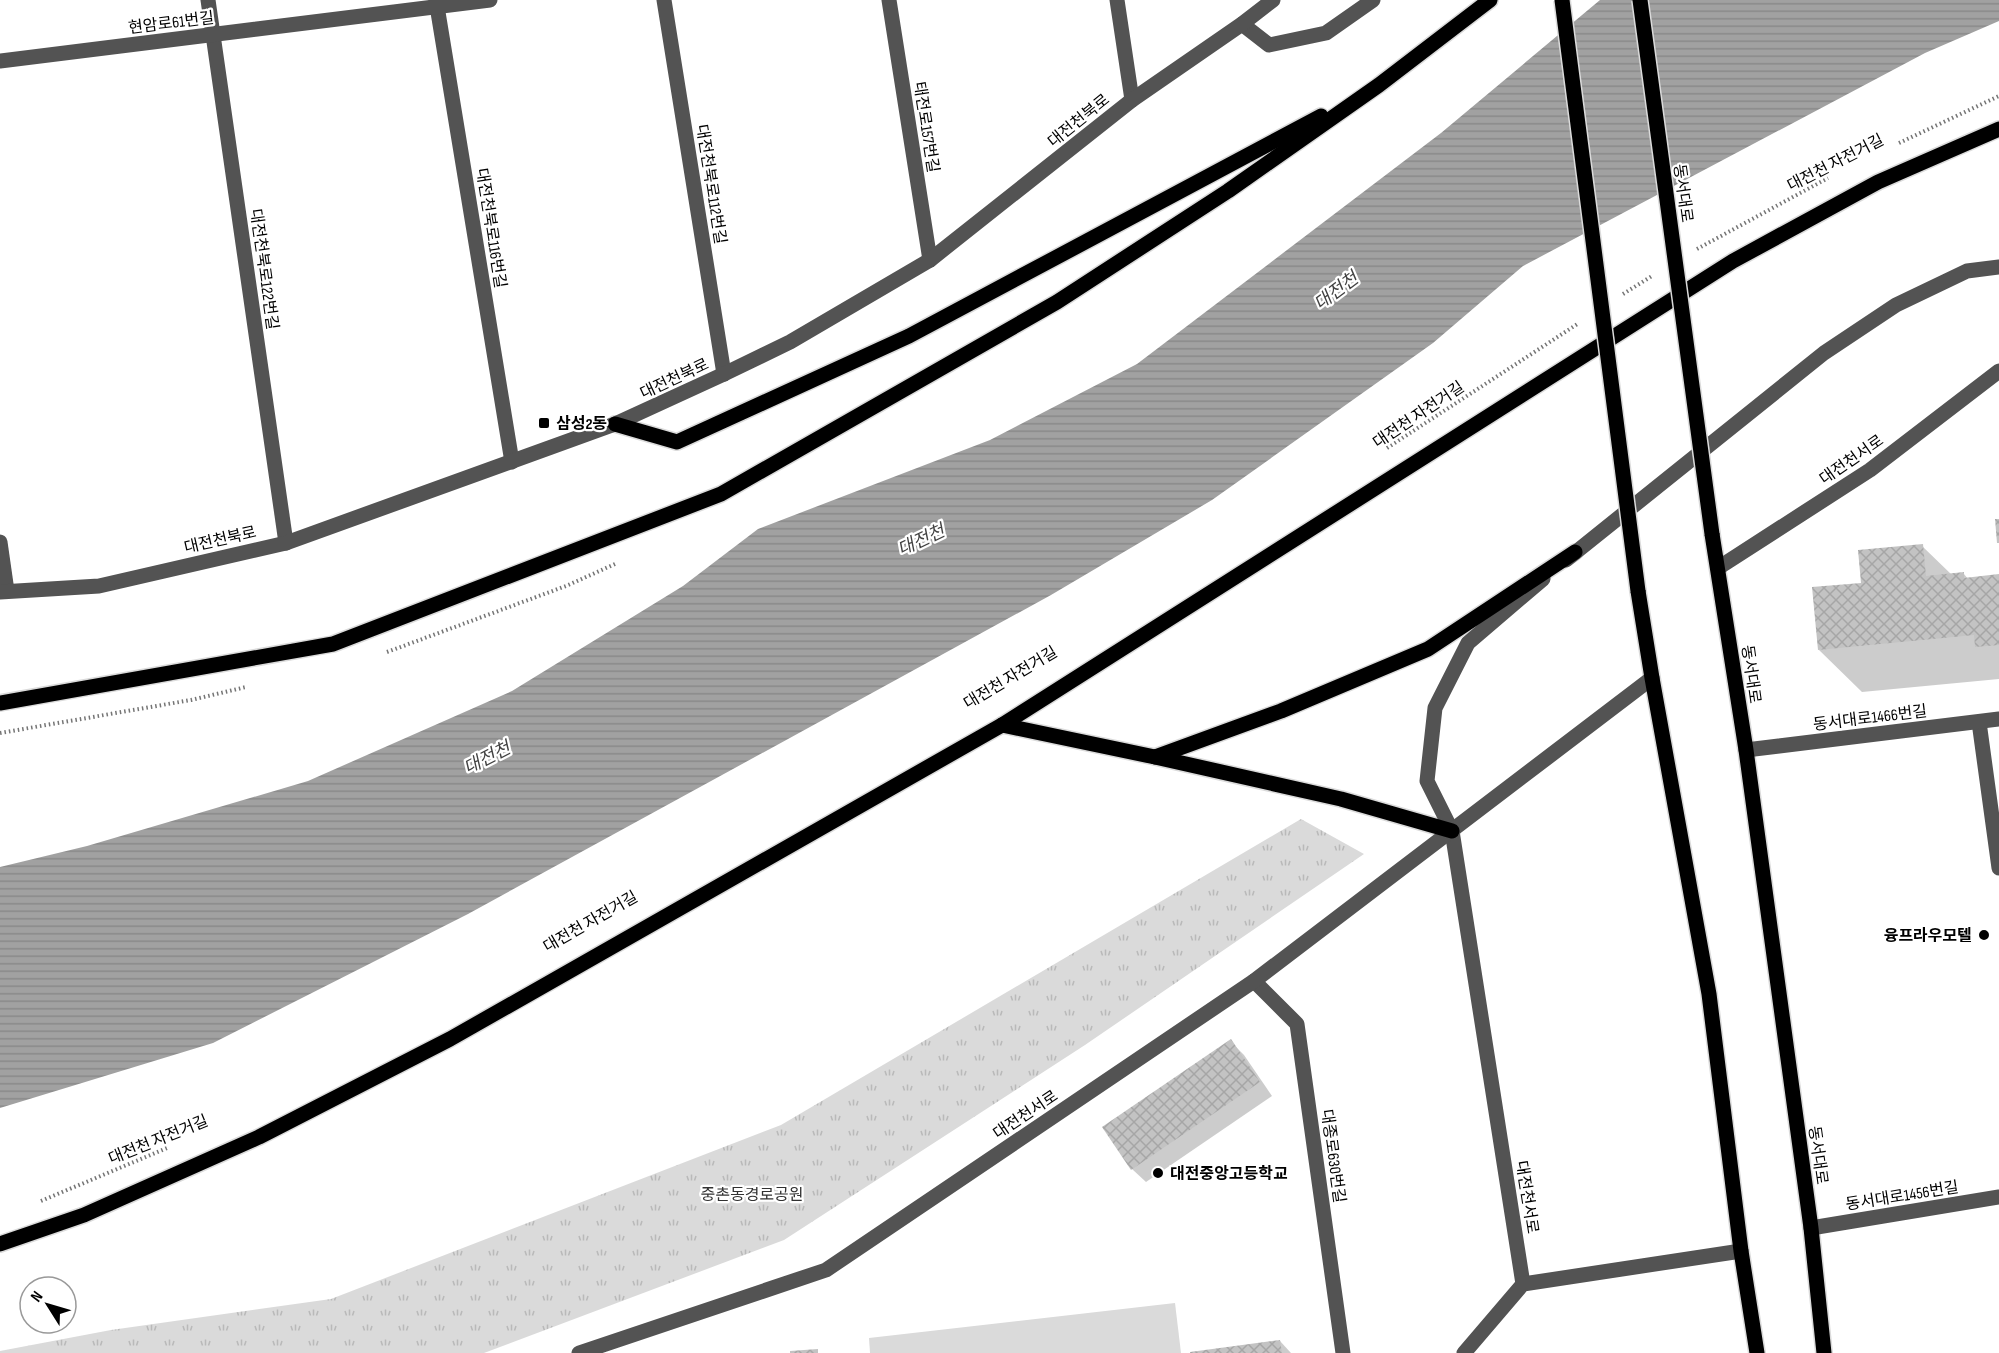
<svg xmlns="http://www.w3.org/2000/svg" width="1999" height="1353" viewBox="0 0 1999 1353" font-family="'Sofia Sans Condensed','Noto Sans KR',sans-serif">
  <style>
    .grass { fill: url(#grass-tufts) }
    .pitch { fill: #dadada }
    .water { fill: url(#water-rules) }
    .shadow { fill: #0003 }
    .building { fill: url(#building-cross-hatch) }
    .lines { fill: none; stroke-linecap: round; stroke-linejoin: round }
    .major-casing { stroke: #dbdbdb; stroke-width: 18 }
    .path { stroke: #757575; stroke-width: 4; stroke-dasharray: 1.5 3; stroke-linecap: butt }
    .minor { stroke: #535353; stroke-width: 15 }
    .major { stroke: #000; stroke-width: 15 }
    .major-bridge-casing { stroke: #dbdbdb; stroke-width: 18; stroke-linecap: butt }
    .major-bridge { stroke: #000; stroke-width: 15 }
    .poi-dot { fill: #000; stroke: #fff; stroke-width: 2 }
    .labels { text-anchor: middle; stroke-width: 4.5; stroke-linejoin: round; paint-order: stroke }
    .street-label { font-size: 16px; fill: #000; stroke: #fff }
    .poi-label { font-size: 16px; font-weight: bold; fill: #000; stroke: #fff; text-anchor: start }
    .park-label { font-size: 16px; fill: #313131; stroke: #fff }
    .water-label { font-size: 18px; font-style: italic; fill: #424242; stroke: #fff }
  </style>
  <defs>
    <pattern id="grass-tufts" width="24" height="20" patternUnits="userSpaceOnUse" patternTransform="scale(1.5)"><rect width="24" height="20" fill="#dadada"/><path d="M3 7l-1-3M5 7V3M7 7l1-3M15 17l-1-3M17 17v-4M19 17l1-3" fill="none" stroke="#b9b9b9"/></pattern>
    <pattern id="water-rules" width="6" height="5" patternUnits="userSpaceOnUse" patternTransform="scale(1.5)"><rect width="6" height="5" fill="#a1a1a1"/><path d="M0 2.5h6" fill="none" stroke="#898989"/></pattern>
    <pattern id="building-cross-hatch" width="8" height="8" patternUnits="userSpaceOnUse" patternTransform="scale(1.5)"><rect width="8" height="8" fill="#c3c3c3"/><path d="M0 0l8 8M0 8l8-8" fill="none" stroke="#a6a6a6"/></pattern>
  </defs>
  <rect width="100%" height="100%" fill="#fff"/>
  <polygon class="grass" points="1301,819 1364,854 1085,1045 784,1240 484,1353 0,1353 0,1351 111,1330 331,1299 781,1125"/>
  <polygon class="pitch" points="1175,1303 1181,1353 870,1353 869,1338"/>
  <polygon class="water" points="1600,0 1999,0 1999,21 1925,53 1523,266 1433,343 1212,500 1051,595 468,914 213,1043 0,1108 0,867 87,846 308,781 512,691 683,586 758,529 990,440 1137,364 1441,133"/>
  <g class="shadow">
    <polygon points="1922,546 1952,575 1964,574 1968,579 1999,576 1999,679 1862,692 1819,650 1862,584"/>
    <polygon points="1230,1041 1244,1055 1272,1096 1146,1182 1132,1169"/>
    <polygon points="1280,1341 1291,1353 1191,1353"/>
  </g>
  <g class="building">
    <polygon points="1995,519 1999,519 1999,543 1997,543"/>
    <polygon points="1923,544 1926,576 1964,572 1964,578 1999,574 1999,645 1975,647 1974,635 1818,650 1812,587 1861,583 1858,550"/>
    <polygon points="1231,1039 1260,1082 1131,1170 1102,1127"/>
    <polygon points="1280,1340 1282,1353 1190,1353 1190,1352"/>
    <polygon points="818,1349 818,1353 790,1353 790,1351"/>
  </g>
  <g class="lines">
    <defs>
      <g id="major">
        <polyline points="615,424 677,442 909,336 1321,116"/>
        <polyline points="1712,534 1746,750 1811,1228 1824,1353"/>
        <polyline points="1638,591 1652,678 1709,994 1741,1251 1757,1353"/>
        <polyline points="0,703 333,644 721,494 1057,302 1228,191 1379,85 1490,0"/>
        <polyline points="1002,725 1155,757 1281,711 1428,649 1575,552"/>
        <polyline points="1155,757 1341,799 1452,831"/>
        <polyline points="0,1244 84,1215 259,1137 450,1039 1002,725 1733,261 1878,182 1999,129"/>
      </g>
    </defs>
    <use href="#major" class="major-casing"/>
    <g class="path">
      <polyline points="1899,143 1999,96"/>
      <polyline points="1697,249 1828,178"/>
      <polyline points="1623,294 1652,276"/>
      <polyline points="1387,448 1579,323"/>
      <polyline points="387,652 566,586 615,564"/>
      <polyline points="0,733 191,700 246,687"/>
      <polyline points="41,1201 167,1148"/>
    </g>
    <g class="minor">
      <polyline points="208,0 286,543"/>
      <polyline points="436,0 512,462"/>
      <polyline points="664,0 724,374"/>
      <polyline points="889,0 930,260"/>
      <polyline points="1117,0 1132,100"/>
      <polyline points="1242,24 1269,45 1326,33 1373,0"/>
      <polyline points="0,61 490,0"/>
      <polyline points="0,542 7,591"/>
      <polyline points="1566,560 1824,353 1896,305 1967,271 1999,267"/>
      <polyline points="1718,568 1870,470 1999,371"/>
      <polyline points="0,592 99,586 286,543 615,424 724,374 790,342 930,260 1132,100 1242,24 1273,0"/>
      <polyline points="1979,722 1999,868"/>
      <polyline points="1746,750 1999,719"/>
      <polyline points="1254,981 1297,1024 1343,1353"/>
      <polyline points="1811,1228 1999,1197"/>
      <polyline points="1523,1284 1452,831 1427,781 1435,708 1468,643 1543,579"/>
      <polyline points="579,1353 826,1270 1254,981 1652,678"/>
      <polyline points="1464,1353 1523,1284 1741,1251"/>
    </g>
    <use href="#major" class="major"/>
    <defs>
      <g id="major-bridge">
        <polyline points="1562,0 1638,591"/>
        <polyline points="1640,0 1712,534"/>
      </g>
    </defs>
    <use href="#major-bridge" class="major-bridge-casing"/>
    <use href="#major-bridge" class="major-bridge"/>
  </g>
  <g class="poi-dot">
    <rect x="538" y="417" width="12" height="12" rx="3"/>
    <circle cx="1984" cy="935" r="6"/>
    <circle cx="1158" cy="1173" r="6"/>
  </g>
  <g class="labels">
    <g class="street-label">
      <text transform="translate(171 22) rotate(-7)" y="6">현암로61번길</text>
      <text transform="translate(1078 120) rotate(-39)" y="6">대전천북로</text>
      <text transform="translate(927 127) rotate(81)" y="6">태전로157번길</text>
      <text transform="translate(1835 162) rotate(-27)" y="6">대전천 자전거길</text>
      <text transform="translate(712 184) rotate(81)" y="6">대전천북로112번길</text>
      <text transform="translate(1684 193) rotate(82)" y="6">동서대로</text>
      <text transform="translate(492 228) rotate(81)" y="6">대전천북로116번길</text>
      <text transform="translate(265 269) rotate(82)" y="6">대전천북로122번길</text>
      <text transform="translate(674 378) rotate(-25)" y="6">대전천북로</text>
      <text transform="translate(1418 414) rotate(-34)" y="6">대전천 자전거길</text>
      <text transform="translate(1851 459) rotate(-35)" y="6">대전천서로</text>
      <text transform="translate(220 539) rotate(-13)" y="6">대전천북로</text>
      <text transform="translate(1752 674) rotate(82)" y="6">동서대로</text>
      <text transform="translate(1010 677) rotate(-31)" y="6">대전천 자전거길</text>
      <text transform="translate(1870 717) rotate(-7)" y="6">동서대로1466번길</text>
      <text transform="translate(590 921) rotate(-30)" y="6">대전천 자전거길</text>
      <text transform="translate(1025 1114) rotate(-34)" y="6">대전천서로</text>
      <text transform="translate(158 1139) rotate(-22)" y="6">대전천 자전거길</text>
      <text transform="translate(1819 1155) rotate(82)" y="6">동서대로</text>
      <text transform="translate(1334 1156) rotate(82)" y="6">대종로630번길</text>
      <text transform="translate(1902 1195) rotate(-9)" y="6">동서대로1456번길</text>
      <text transform="translate(1528 1197) rotate(81)" y="6">대전천서로</text>
    </g>
    <g class="poi-label">
      <text x="556" y="429">삼성2동</text>
      <text x="1972" y="941" text-anchor="end">융프라우모텔</text>
      <text x="1170" y="1179">대전중앙고등학교</text>
    </g>
    <g class="park-label">
      <text x="752" y="1200">중촌동경로공원</text>
    </g>
    <g class="water-label">
      <text transform="translate(1336 291) rotate(-37)" y="6">대전천</text>
      <text transform="translate(921 540) rotate(-25)" y="6">대전천</text>
      <text transform="translate(487 758) rotate(-27)" y="6">대전천</text>
    </g>
  </g>
  <g transform="translate(48 1305) rotate(307)"><circle r="28" fill="#ffffff" stroke="#999999" stroke-width="1.5"/>
  <path d="M0-4.5L10 22L0 15L-10 22Z" fill="#000000"/>
  <text y="-9" font-size="16" font-weight="bold" text-anchor="middle" fill="#000000">N</text>
  </g>
</svg>
